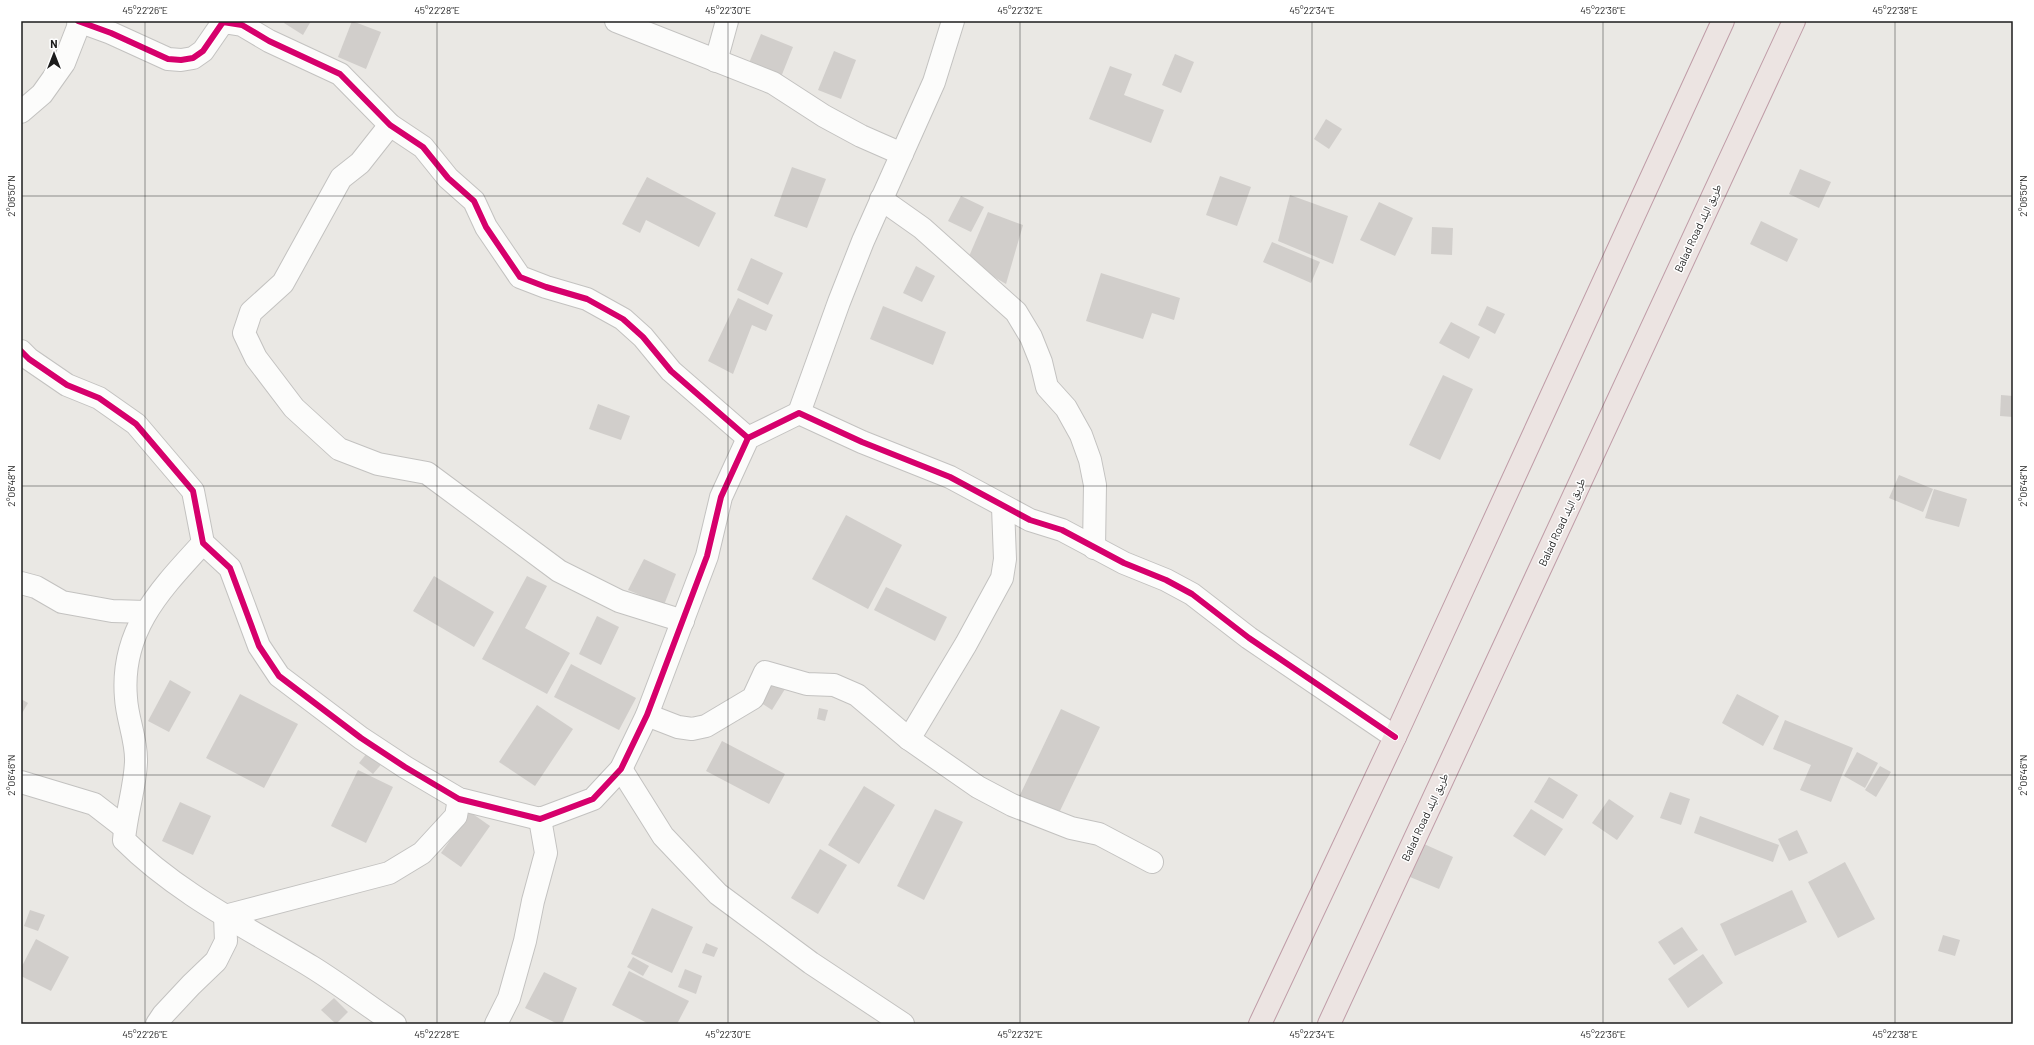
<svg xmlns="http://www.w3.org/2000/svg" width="2034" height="1045" viewBox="0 0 2034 1045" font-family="Barlow,'Noto Naskh Arabic',sans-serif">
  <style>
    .building { fill: #d1cecb }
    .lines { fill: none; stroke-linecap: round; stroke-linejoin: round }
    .minor-casing { stroke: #c3c2c0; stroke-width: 24 }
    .trunk-casing { stroke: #bf9ca7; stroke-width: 24 }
    .minor { stroke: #fcfcfb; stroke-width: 22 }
    .trunk { stroke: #ece4e2; stroke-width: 22 }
    .cycleway-casing { stroke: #fff; stroke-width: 8 }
    .cycleway { stroke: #d6006c; stroke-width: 6 }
    .ticks { fill: none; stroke: #1c1c1c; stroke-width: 1; stroke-opacity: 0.45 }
    .labels { text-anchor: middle; stroke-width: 3; stroke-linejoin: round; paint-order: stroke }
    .street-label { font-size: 11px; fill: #1c1c1c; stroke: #fff }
    .neatline { fill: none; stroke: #1c1c1c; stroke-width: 1.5 }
    .ticks-label { font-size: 10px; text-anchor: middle; fill: #1c1c1c }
  </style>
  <rect width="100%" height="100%" fill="#eae8e4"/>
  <g class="building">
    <polygon points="285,21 311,21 303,35 284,23"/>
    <polygon points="352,21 381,32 366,69 338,57"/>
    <polygon points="761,34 793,47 781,77 749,63"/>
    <polygon points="834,51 856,60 841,99 818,90"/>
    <polygon points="1175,54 1194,62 1181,93 1162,85"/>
    <polygon points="1110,66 1132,74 1124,95 1164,110 1151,143 1089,119"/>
    <polygon points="1326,119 1342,129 1329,149 1314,139"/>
    <polygon points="792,167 826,179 807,228 774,216"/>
    <polygon points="1800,169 1831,182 1819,208 1789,194"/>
    <polygon points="1220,176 1251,187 1237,226 1206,215"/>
    <polygon points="647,177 716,213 699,247 646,220 640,233 622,224"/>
    <polygon points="1290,195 1348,216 1333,264 1278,241"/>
    <polygon points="961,196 984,207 971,232 948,221"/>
    <polygon points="1379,202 1413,218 1395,256 1360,240"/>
    <polygon points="988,212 1023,225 1006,284 967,261"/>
    <polygon points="1761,221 1798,239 1787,262 1750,244"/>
    <polygon points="1432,227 1453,228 1452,255 1431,254"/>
    <polygon points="1272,242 1320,262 1311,283 1263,262"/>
    <polygon points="751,258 783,273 768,305 737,290"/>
    <polygon points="916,266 935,276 922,302 903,293"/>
    <polygon points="1101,273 1180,298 1174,320 1152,313 1143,339 1086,321"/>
    <polygon points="738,298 773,315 766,331 752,325 733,374 708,361"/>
    <polygon points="883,306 946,332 933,365 870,339"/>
    <polygon points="1487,306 1505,314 1495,334 1478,325"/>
    <polygon points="1451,322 1480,337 1469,359 1439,343"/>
    <polygon points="1443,375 1473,389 1440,460 1409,445"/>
    <polygon points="2001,395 2013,396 2013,417 2000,416"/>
    <polygon points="598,404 630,416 621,440 589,429"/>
    <polygon points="1899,475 1933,489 1923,512 1889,498"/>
    <polygon points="1934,489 1967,499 1959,527 1925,518"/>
    <polygon points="846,515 902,545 868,609 812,579"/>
    <polygon points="644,559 676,574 664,605 628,590"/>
    <polygon points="434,576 494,612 474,647 413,611"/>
    <polygon points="527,576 547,586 525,628 570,653 547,694 482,659"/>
    <polygon points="886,587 947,617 935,641 874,610"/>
    <polygon points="597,616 619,627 601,665 579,654"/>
    <polygon points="571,664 636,698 619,730 554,697"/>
    <polygon points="768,678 785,689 772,710 755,699"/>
    <polygon points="170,680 191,692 169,732 148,721"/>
    <polygon points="240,694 298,724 264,788 206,758"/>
    <polygon points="1737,694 1779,716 1763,746 1722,723"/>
    <polygon points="21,699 28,703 21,715"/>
    <polygon points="537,705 573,729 535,786 499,762"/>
    <polygon points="819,708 828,710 825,721 817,719"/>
    <polygon points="1061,709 1100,727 1058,815 1019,797"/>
    <polygon points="1785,720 1853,748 1831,802 1800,790 1811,765 1773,749"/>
    <polygon points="722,741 785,774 769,804 706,771"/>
    <polygon points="371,748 385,760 373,774 359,763"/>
    <polygon points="1857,752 1878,763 1865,788 1844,776"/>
    <polygon points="1880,766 1891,772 1876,797 1865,790"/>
    <polygon points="358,770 393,787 366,843 331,826"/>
    <polygon points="1549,777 1578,795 1563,819 1534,802"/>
    <polygon points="864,786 895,805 859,864 828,845"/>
    <polygon points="1670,792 1690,799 1681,825 1660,818"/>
    <polygon points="1609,799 1634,816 1617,840 1592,823"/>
    <polygon points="180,802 211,816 193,855 162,841"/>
    <polygon points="935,809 963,822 924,900 897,886"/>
    <polygon points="1531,809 1563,829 1545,856 1513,836"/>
    <polygon points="470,812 490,826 461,867 441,853"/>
    <polygon points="1700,816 1779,845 1773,862 1694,833"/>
    <polygon points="1797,830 1808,853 1789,861 1778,839"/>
    <polygon points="1424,844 1453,857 1439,889 1410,877"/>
    <polygon points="820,849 847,865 818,914 791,898"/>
    <polygon points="1845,862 1875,919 1838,938 1808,882"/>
    <polygon points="1792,890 1807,922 1735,956 1720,924"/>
    <polygon points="652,908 693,927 672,973 631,954"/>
    <polygon points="30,910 45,915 38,931 24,926"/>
    <polygon points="1682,927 1698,950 1674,965 1658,942"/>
    <polygon points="1943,935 1960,940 1955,956 1938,951"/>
    <polygon points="36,939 69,957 51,991 21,976 21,968"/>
    <polygon points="706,943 718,948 714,957 702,953"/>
    <polygon points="1703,954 1723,983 1688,1008 1668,979"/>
    <polygon points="633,957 649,966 643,976 627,967"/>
    <polygon points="685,969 702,976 696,994 678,987"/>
    <polygon points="629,971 689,1001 677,1024 649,1024 612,1005"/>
    <polygon points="544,972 577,988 562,1024 558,1024 525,1008"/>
    <polygon points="334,998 348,1012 336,1024 321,1010"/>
  </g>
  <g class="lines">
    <defs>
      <g id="minor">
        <polyline points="78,21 111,33 168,59 181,60 193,58 203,51 223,22 242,25 269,41 340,74 390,125 423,147 448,178 474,201 486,227 520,277 546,287 587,299 623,319 643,337 671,371 748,438"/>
        <polyline points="616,21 773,83 824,116 861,136 902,154"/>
        <polyline points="716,61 727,21"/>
        <polyline points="21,112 42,94 64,63 80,22"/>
        <polyline points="390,125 360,163 341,178 283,283 251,312 244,333 256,358 294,408 339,449 378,464 427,473 559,571 619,601 683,621"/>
        <polyline points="881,199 922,228 1016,312 1031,337 1041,362 1047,387 1066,408 1081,435 1090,460 1095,485 1094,548"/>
        <polyline points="21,351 29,359 67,385 99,398 136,424 193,491 203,543 230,568 259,646 279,676 361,738 405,767 459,799 540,819 593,799 621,769 647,715 707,556 721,497 748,438 799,413 862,442 950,477 1030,520 1062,530 1124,563 1166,580 1192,594 1249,638 1395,737"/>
        <polyline points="799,413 839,302 863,241 934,82 953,21"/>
        <path d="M203,543C161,589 120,630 126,698C127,719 137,740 136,762C135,788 126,814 124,840C178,894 248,928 312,967C341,985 367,1005 395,1024"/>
        <polyline points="21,583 36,587 62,602 112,611 146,612"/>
        <polyline points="647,715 678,727 692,729 706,726 753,698 765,672 807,684 834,685 857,695 909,739 978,787 1012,805 1071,828 1099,834 1152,862"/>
        <polyline points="909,739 966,644 1002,578 1005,559 1003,507"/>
        <polyline points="621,769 663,836 718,894 811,963 903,1024"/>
        <polyline points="21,782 94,804 125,828"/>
        <polyline points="157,1024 163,1015 191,985 216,961 226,941 225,916 389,873 422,853 456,816 459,799"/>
        <polyline points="496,1024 509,998 525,941 533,901 546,853 540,819"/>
      </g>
      <g id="trunk">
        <polyline points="1260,1024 1395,737 1723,21"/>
        <polyline points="1329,1024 1794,21"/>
      </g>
    </defs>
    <use href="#minor" class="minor-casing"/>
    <use href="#trunk" class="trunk-casing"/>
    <use href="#minor" class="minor"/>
    <use href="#trunk" class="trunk"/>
    <defs>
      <g id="cycleway">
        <polyline points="78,21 111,33 168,59 181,60 193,58 203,51 223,22 242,25 269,41 340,74 390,125 423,147 448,178 474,201 486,227 520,277 546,287 587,299 623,319 643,337 671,371 748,438"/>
        <polyline points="21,351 29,359 67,385 99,398 136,424 193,491 203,543 230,568 259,646 279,676 361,738 405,767 459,799 540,819 593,799 621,769 647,715 707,556 721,497 748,438 799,413 862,442 950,477 1030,520 1062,530 1124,563 1166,580 1192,594 1249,638 1395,737"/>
      </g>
    </defs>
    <use href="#cycleway" class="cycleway-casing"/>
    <use href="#cycleway" class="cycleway"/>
  </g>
  <path class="ticks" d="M145,21V1024M437,21V1024M728,21V1024M1020,21V1024M1312,21V1024M1603,21V1024M1895,21V1024M21,196H2013M21,486H2013M21,775H2013"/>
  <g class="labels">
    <g class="street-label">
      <text transform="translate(1698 228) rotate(-65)" y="4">Balad Road طريق البلد</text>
      <text transform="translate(1562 522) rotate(-65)" y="4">Balad Road طريق البلد</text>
      <text transform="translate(1425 817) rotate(-65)" y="4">Balad Road طريق البلد</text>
    </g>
  </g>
  <rect width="2034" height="1045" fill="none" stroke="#ffffff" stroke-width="44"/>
  <g transform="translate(54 54)" stroke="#ffffff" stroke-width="3" paint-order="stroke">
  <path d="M0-3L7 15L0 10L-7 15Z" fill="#1c1c1c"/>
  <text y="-6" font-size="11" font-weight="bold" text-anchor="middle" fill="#1c1c1c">N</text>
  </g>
  <rect x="22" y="22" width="1990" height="1001" class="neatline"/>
  <g class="ticks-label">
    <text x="145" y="14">45°22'26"E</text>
    <text x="437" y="14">45°22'28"E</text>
    <text x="728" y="14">45°22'30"E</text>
    <text x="1020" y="14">45°22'32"E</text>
    <text x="1312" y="14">45°22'34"E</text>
    <text x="1603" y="14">45°22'36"E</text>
    <text x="1895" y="14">45°22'38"E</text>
    <text transform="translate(11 196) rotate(-90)" y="4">2°06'50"N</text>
    <text transform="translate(2023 196) rotate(-90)" y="4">2°06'50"N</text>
    <text transform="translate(11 486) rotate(-90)" y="4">2°06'48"N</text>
    <text transform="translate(2023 486) rotate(-90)" y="4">2°06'48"N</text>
    <text transform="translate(11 775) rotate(-90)" y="4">2°06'46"N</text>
    <text transform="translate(2023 775) rotate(-90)" y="4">2°06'46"N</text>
    <text x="145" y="1038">45°22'26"E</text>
    <text x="437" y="1038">45°22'28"E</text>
    <text x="728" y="1038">45°22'30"E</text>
    <text x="1020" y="1038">45°22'32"E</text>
    <text x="1312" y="1038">45°22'34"E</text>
    <text x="1603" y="1038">45°22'36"E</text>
    <text x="1895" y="1038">45°22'38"E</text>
  </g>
</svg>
